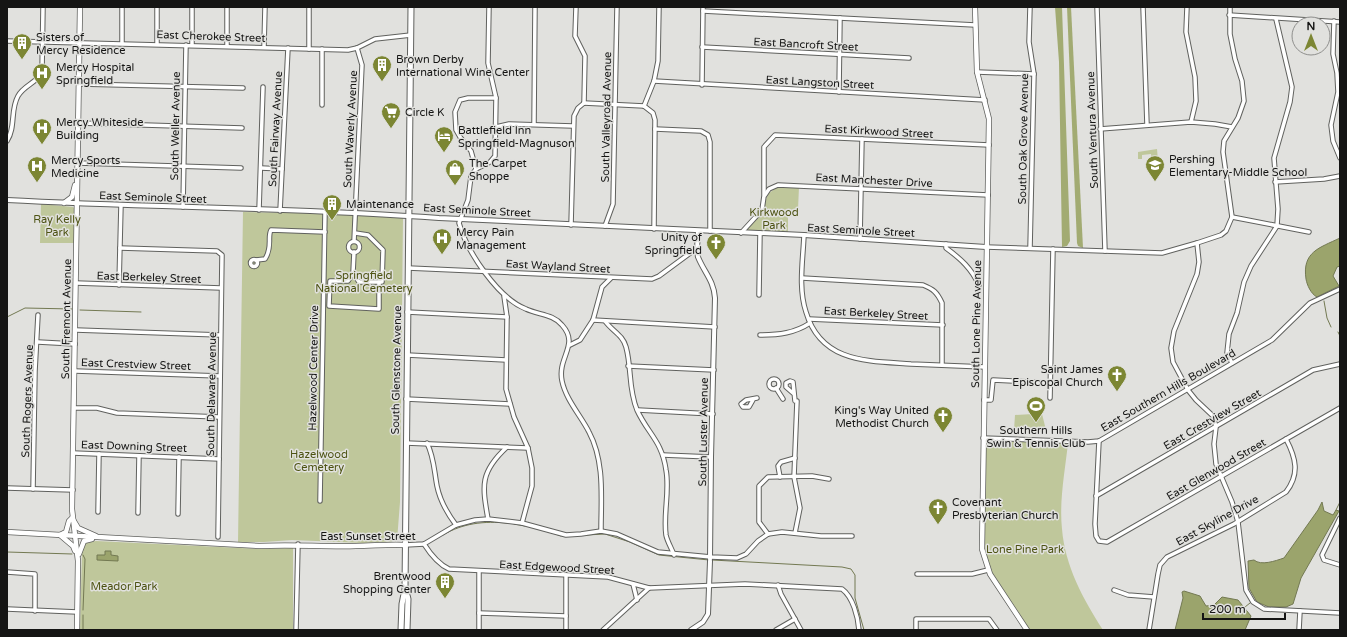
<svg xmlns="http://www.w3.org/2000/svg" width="1347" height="637" viewBox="0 0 1347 637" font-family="'Varela Round',sans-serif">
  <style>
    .green { fill: #bfc79b }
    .forest { fill: #a2ab72 }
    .water { fill: #9ba46c; stroke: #737952 }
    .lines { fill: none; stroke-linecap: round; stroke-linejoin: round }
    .stream { stroke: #737952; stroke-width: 1 }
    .minor-casing { stroke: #60615e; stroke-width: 5.5 }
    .tertiary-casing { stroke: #60615e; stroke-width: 6 }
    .secondary-casing { stroke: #60615e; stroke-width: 6 }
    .primary-casing { stroke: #60615e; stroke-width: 7 }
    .minor { stroke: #fff; stroke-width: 3.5 }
    .tertiary { stroke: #fff; stroke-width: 4 }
    .secondary { stroke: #fff; stroke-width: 4.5 }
    .primary { stroke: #fff; stroke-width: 5 }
    .labels { text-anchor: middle; stroke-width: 3; stroke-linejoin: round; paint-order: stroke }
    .street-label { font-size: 11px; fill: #151514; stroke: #e1e1de }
    .poi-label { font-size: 11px; fill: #151514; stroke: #e1e1de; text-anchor: start }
    .park-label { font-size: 11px; fill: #4d5313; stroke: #e1e1de }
  </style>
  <rect width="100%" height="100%" fill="#e1e1de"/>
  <g class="green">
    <polygon points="1157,149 1158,161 1152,161 1151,154 1142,155 1142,159 1138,159 1138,152"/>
    <polygon points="777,187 799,187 798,209 788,210 788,233 746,231 763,209 768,194"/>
    <polygon points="41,204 73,207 75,209 74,243 40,243"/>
    <polygon points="243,212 359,214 403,217 400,502 397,541 363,543 292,540 264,542 238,542"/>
    <polygon points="1033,414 1042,414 1046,430 1036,433 1027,430 1014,430 1015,415"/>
    <path d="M990,441L1068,443C1065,471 1059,501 1062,529C1065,566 1083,599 1103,630H1029L996,583L990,571L984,551L986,444Z"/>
    <polygon points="96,541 262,549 293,548 293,630 80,630 82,550 85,543"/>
  </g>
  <g class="forest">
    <polygon points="1055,7 1062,7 1070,241 1067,246 1062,247 1059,62"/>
    <polygon points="1067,7 1071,7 1083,248 1078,246 1077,243"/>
  </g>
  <g class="water">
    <path d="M1340,238V266L1337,267L1333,276L1339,286L1317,297C1311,294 1307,285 1306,279C1302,252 1319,248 1340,238Z"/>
    <path d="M1322,502L1324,511L1333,515L1336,510L1339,511L1301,578L1293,604L1286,607H1269L1257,602L1249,588L1248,561L1254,560C1261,566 1275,561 1284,558L1318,510Z"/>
    <polygon points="105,551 111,551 111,555 118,556 118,561 97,560 97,555 105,555"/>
    <polygon points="1184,591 1200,596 1206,606 1214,605 1222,597 1238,600 1251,616 1245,630 1175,630 1183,598 1182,592"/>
  </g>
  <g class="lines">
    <g class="stream">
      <polyline points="1324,301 1327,318 1331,327"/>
      <polyline points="80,310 141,312"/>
      <polyline points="7,317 25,308 72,309"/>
      <polyline points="1338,332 1340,336"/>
      <polyline points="1336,510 1340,502"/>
      <polyline points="514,524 525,526"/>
      <polyline points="553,533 561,536"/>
      <path d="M443,535C463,523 484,521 507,523"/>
      <polyline points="567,536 605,534 630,542 659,555 709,560"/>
      <polyline points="7,552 72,554"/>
      <polyline points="712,560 842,567 851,569 855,575 855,598 864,630"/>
      <polyline points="1245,607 1250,603"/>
      <polyline points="83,610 85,559 83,555"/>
      <polyline points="83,630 83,615"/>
    </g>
    <defs>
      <g id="minor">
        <polyline points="576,7 575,36 585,56 584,103"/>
        <polyline points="1097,7 1105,251"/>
        <polyline points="1143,7 1147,125"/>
        <polyline points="1187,7 1186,32 1195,77 1196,101 1191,122"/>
        <polyline points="703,11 975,25"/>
        <polyline points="1229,15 1340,22"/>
        <polyline points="1334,21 1333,54 1337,73 1338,92 1331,125 1333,141 1340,158"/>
        <polyline points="7,41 348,50 357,48 375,39 411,35"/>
        <polyline points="122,43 122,7"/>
        <polyline points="157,44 157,7"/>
        <polyline points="192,45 192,7"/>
        <polyline points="227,46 227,7"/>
        <polyline points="264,47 265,7"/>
        <polyline points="702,47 909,58"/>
        <polyline points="309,49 309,7"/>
        <polyline points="322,49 322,105"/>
        <polyline points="977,72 1034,74"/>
        <polyline points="654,81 985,100"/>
        <polyline points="80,84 243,88"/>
        <polyline points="702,85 703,7"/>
        <polyline points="839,92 840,18"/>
        <path d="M496,98H468L460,100L455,112L456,130L460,137L471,151L476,169L471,176L468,200L459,223C467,252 498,298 526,309C539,315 553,314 562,325C580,345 557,357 562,381C566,400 581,416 589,432C605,462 601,498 601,531"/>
        <polyline points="584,103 644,106"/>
        <polyline points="644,106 653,113 655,120 654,229"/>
        <polyline points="644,106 654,81 658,61 659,7"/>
        <polyline points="79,123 242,128"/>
        <polyline points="534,124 535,7"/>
        <polyline points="496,127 509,124 573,126"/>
        <polyline points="655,129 701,131 708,135 710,142 710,231"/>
        <polyline points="1100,129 1191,122 1215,124 1232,127"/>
        <path d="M7,141C16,127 10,110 18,96C24,85 37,83 42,72L43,7"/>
        <polyline points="78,163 241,168"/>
        <polyline points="261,168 282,169"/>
        <polyline points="476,169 490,162 495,156 496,98 488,63 489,7"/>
        <polyline points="1275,182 1324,179 1340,176"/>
        <polyline points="765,195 769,189 778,185 988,195"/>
        <polyline points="183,207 186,45"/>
        <polyline points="259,210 263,87"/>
        <polyline points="280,211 288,48"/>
        <polyline points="1232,217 1309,232"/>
        <polyline points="571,225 574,116 578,108 584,103"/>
        <polyline points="605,226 613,204 617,7"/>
        <polyline points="741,233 762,210 764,196 764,147 775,135 989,145"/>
        <path d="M804,235C803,260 798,288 806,312C821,363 868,361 911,364C936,365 960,366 985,367"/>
        <polyline points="860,239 862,139"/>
        <polyline points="354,241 362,65 357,48"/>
        <circle cx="354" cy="247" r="5.5"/>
        <polyline points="1197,243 1199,262 1197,274 1174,331 1171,348 1173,362 1188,390 1196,400 1213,416 1216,427 1214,444 1216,464 1232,502 1238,522 1246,590 1253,602 1264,609 1340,613"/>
        <path d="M946,244V248C961,259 971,268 979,285"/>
        <polyline points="986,247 1162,253 1197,243 1221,235 1226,231 1232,217 1223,152 1224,141 1238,118 1244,101 1242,81 1235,59 1230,34 1230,7"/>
        <polyline points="120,248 217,251 222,255 218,537"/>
        <polyline points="1030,248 1034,74 1029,42 1030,7"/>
        <circle cx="254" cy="263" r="3.5"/>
        <path d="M256,260L265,259C273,247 267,237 271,230L325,232"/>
        <polyline points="408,268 652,279 659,276 697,248"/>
        <polyline points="353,273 348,281 330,281 329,306 379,309 379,282 382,282 383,250 368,235 355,233"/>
        <polyline points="353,273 359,282 379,282"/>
        <polyline points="353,273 354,252"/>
        <path d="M802,278L923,285C933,289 937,292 942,303V365"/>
        <polyline points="76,283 221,288"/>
        <polyline points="119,285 121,205"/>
        <polyline points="759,295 760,233"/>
        <polyline points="504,296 507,317 506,389 514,417 528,448 532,468 532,486 522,523"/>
        <polyline points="407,312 507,317"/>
        <polyline points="809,319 943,325"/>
        <polyline points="593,320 715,327"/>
        <path d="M605,321C612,331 623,335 626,347C632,369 628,388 637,410C648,434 662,441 666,470C670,491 663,514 666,535C667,541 672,549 674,555"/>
        <polyline points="76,330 220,335"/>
        <path d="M760,335C779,335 795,333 810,323"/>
        <polyline points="38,342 75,344"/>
        <polyline points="570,345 580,340 593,320 602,287 611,278"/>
        <polyline points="407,355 506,360"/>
        <polyline points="1232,363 1227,353 1229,334 1237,313 1244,282 1251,266 1277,226 1278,209 1274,158 1290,102 1292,87 1276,19"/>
        <polyline points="628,366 714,370"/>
        <polyline points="75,371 220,376"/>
        <circle cx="774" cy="384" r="5"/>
        <polyline points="776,388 783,399"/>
        <polyline points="794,394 786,387 786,383 790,381 793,382 795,401"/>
        <polyline points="1050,398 1053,249"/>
        <polyline points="406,399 510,404"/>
        <polyline points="753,400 749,407 743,407 741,404 746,400 757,398"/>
        <polyline points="984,400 991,400 993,380 1050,383"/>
        <polyline points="74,408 97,408 117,413 219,417"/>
        <polyline points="638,410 713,414"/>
        <polyline points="983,438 1088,442 1099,441 1272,340 1310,303 1340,289"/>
        <polyline points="1099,441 1095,524 1096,536 1099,541 1107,542 1340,408"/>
        <polyline points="406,443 528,448"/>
        <path d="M427,443C434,457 434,470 437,486C440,501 447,513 456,525"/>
        <polyline points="73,453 219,459"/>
        <polyline points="663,455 711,457"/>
        <polyline points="780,477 778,466 781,462 795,458"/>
        <polyline points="7,488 73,490"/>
        <polyline points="33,489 35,371 38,315"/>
        <polyline points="1096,496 1313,370 1340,364"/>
        <polyline points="320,501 325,212"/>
        <polyline points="98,512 99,454"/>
        <polyline points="138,513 139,456"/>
        <polyline points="178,514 179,457"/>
        <polyline points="1340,518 1322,555 1324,560 1340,565"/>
        <path d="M488,519C482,485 480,472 507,447"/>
        <polyline points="795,533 800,508 794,477 797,401"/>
        <polyline points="768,534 759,522 759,486 768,477 812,476 829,479"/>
        <path d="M424,544C431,555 438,564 449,569L608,577L649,588L745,584L842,589C853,597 858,617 859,630"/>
        <polyline points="405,545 424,544 456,525 475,520 488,519 522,523 566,535 581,534 601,531 617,534 658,552 711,557 737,558 746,554 758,541 768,534 782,532 821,536 852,536"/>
        <polyline points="7,572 35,574 35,611"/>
        <polyline points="917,574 972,574 988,570"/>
        <polyline points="633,584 637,600"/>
        <polyline points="778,585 781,594 801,630"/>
        <polyline points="1114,590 1128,595 1154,597"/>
        <polyline points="7,609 77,612"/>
        <polyline points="479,613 566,616"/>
        <polyline points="296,630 298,544"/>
        <polyline points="479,630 479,572"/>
        <polyline points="566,630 566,575"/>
        <polyline points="603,630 649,588"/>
        <polyline points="776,630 795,619"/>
        <polyline points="916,630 916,619 989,619 997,630"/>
        <path d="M1149,630L1158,574L1160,565L1167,557L1234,524L1286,492C1300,474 1296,458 1286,439"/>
        <polyline points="1299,630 1300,611"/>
      </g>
      <g id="tertiary">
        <path d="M7,200C151,208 296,207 439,218L804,235L986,247"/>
        <path d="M698,231C698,239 696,249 698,257C704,272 714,281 715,298L711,457L710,559"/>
        <polyline points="691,630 703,622 708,614 710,561"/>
      </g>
      <g id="secondary">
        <polyline points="975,7 977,72 989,119 982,549 990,574 1027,630"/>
        <polyline points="64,203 72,197 75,185"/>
        <path d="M7,532L259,546C291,544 323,547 356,546C372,546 388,544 405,545"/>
        <polyline points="75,551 73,546 60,535 66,532 69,521 72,518 78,528 96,536"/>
        <polyline points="79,554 84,541 92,539"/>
        <polyline points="77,630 78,561 72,509 80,7"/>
      </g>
      <g id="primary">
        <polyline points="406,591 408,599 407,630"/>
        <polyline points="401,630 402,604 405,589 411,7"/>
      </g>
    </defs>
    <use href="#minor" class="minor-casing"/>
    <use href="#tertiary" class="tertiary-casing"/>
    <use href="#secondary" class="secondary-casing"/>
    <use href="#primary" class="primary-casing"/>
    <use href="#minor" class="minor"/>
    <use href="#tertiary" class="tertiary"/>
    <use href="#secondary" class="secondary"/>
    <use href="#primary" class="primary"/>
  </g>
  <defs>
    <symbol id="building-pin" viewBox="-11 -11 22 30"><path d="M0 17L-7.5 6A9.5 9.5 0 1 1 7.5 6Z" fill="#7c8633" stroke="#e1e1de"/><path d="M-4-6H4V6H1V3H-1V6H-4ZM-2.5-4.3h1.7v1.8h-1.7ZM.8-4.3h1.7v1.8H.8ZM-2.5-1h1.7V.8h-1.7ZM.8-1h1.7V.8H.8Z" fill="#fff"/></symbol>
    <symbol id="hospital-pin" viewBox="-11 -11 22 30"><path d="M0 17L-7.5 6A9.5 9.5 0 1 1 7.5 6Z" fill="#7c8633" stroke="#e1e1de"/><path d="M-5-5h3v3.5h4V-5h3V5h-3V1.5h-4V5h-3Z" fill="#fff"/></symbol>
    <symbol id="supermarket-pin" viewBox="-11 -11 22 30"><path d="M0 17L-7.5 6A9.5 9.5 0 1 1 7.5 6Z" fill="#7c8633" stroke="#e1e1de"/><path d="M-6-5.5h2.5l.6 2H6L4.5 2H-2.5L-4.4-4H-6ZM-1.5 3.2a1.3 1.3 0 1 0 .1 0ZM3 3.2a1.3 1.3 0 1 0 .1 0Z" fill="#fff"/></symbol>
    <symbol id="hotel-pin" viewBox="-11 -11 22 30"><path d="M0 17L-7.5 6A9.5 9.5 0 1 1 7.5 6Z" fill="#7c8633" stroke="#e1e1de"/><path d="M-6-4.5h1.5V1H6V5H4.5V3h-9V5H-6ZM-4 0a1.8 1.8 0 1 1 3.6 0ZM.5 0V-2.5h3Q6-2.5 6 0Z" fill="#fff"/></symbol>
    <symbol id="school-pin" viewBox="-11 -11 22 30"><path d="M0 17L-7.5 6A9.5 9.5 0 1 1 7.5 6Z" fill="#7c8633" stroke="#e1e1de"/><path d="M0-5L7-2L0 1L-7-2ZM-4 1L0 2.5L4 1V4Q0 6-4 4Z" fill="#fff"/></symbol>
    <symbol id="shop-pin" viewBox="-11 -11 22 30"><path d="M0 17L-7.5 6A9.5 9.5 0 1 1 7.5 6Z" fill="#7c8633" stroke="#e1e1de"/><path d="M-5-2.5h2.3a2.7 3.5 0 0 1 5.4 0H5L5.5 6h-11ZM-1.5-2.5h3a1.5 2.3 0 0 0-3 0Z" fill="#fff"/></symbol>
    <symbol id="church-pin" viewBox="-11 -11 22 30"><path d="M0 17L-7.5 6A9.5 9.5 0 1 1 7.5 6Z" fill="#7c8633" stroke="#e1e1de"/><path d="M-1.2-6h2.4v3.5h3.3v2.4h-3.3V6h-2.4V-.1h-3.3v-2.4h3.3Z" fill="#fff"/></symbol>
    <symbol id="stadium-pin" viewBox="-11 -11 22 30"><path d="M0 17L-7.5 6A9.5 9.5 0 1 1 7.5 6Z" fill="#7c8633" stroke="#e1e1de"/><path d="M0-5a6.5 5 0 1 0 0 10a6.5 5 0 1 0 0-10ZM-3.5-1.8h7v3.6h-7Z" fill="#fff"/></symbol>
  </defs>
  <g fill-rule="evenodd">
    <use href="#building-pin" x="11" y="32" width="22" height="30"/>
    <use href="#building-pin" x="371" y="54" width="22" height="30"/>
    <use href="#hospital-pin" x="31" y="62" width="22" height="30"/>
    <use href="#supermarket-pin" x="380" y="101" width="22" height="30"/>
    <use href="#hospital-pin" x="31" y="117" width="22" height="30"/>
    <use href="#hotel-pin" x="433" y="125" width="22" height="30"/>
    <use href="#school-pin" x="1144" y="154" width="22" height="30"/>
    <use href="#hospital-pin" x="26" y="155" width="22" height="30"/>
    <use href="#shop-pin" x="444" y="158" width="22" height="30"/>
    <use href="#building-pin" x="321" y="193" width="22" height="30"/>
    <use href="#hospital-pin" x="431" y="227" width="22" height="30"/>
    <use href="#church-pin" x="705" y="232" width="22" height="30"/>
    <use href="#church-pin" x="1106" y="364" width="22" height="30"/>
    <use href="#stadium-pin" x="1025" y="395" width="22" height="30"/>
    <use href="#church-pin" x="932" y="405" width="22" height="30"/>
    <use href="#church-pin" x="927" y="497" width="22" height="30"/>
    <use href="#building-pin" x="434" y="571" width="22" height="30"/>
  </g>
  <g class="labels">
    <g class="street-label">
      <text transform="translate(211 36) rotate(2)" y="4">East Cherokee Street</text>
      <text transform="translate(806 44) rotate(3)" y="4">East Bancroft Street</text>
      <text transform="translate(820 82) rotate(3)" y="4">East Langston Street</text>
      <text transform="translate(606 117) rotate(-89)" y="4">South Valleyroad Avenue</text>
      <text transform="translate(175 126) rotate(-89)" y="4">South Weller Avenue</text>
      <text transform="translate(275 129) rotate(-87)" y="4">South Fairway Avenue</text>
      <text transform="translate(350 129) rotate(-87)" y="4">South Waverly Avenue</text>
      <text transform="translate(1092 130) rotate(-92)" y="4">South Ventura Avenue</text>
      <text transform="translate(879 131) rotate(3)" y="4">East Kirkwood Street</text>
      <text transform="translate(1023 139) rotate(-89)" y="4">South Oak Grove Avenue</text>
      <text transform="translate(874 180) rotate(3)" y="4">East Manchester Drive</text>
      <text transform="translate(153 197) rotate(2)" y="4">East Seminole Street</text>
      <text transform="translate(477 210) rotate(3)" y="4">East Seminole Street</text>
      <text transform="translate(861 230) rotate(3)" y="4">East Seminole Street</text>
      <text transform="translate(558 266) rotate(3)" y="4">East Wayland Street</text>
      <text transform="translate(149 277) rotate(2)" y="4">East Berkeley Street</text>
      <text transform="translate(876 313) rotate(3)" y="4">East Berkeley Street</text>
      <text transform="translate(66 319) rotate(-89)" y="4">South Fremont Avenue</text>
      <text transform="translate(976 324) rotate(-89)" y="4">South Lone Pine Avenue</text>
      <text transform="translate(136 364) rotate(2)" y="4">East Crestview Street</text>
      <text transform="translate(313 368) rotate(-89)" y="4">Hazelwood Center Drive</text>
      <text transform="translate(396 370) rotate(-89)" y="4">South Glenstone Avenue</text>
      <text transform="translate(1168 390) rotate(-30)" y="4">East Southern Hills Boulevard</text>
      <text transform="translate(211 394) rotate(-89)" y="4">South Delaware Avenue</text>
      <text transform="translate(27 401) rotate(-88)" y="4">South Rogers Avenue</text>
      <text transform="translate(1212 419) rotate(-30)" y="4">East Crestview Street</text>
      <text transform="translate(703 432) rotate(-89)" y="4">South Luster Avenue</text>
      <text transform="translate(134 446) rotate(2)" y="4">East Downing Street</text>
      <text transform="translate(1216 469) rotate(-30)" y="4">East Glenwood Street</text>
      <text transform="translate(1217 520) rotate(-29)" y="4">East Skyline Drive</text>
      <text x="368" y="540">East Sunset Street</text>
      <text transform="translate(557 567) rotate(3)" y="4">East Edgewood Street</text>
    </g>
    <g class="poi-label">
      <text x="36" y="41">Sisters of<tspan x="36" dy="13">Mercy Residence</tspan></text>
      <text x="396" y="63">Brown Derby<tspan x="396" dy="13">International Wine Center</tspan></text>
      <text x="56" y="71">Mercy Hospital<tspan x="56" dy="13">Springfield</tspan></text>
      <text x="405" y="116">Circle K</text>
      <text x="56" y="126">Mercy Whiteside<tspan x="56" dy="13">Building</tspan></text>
      <text x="458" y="134">Battlefield Inn<tspan x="458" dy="13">Springfield-Magnuson</tspan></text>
      <text x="1169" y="163">Pershing<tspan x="1169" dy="13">Elementary-Middle School</tspan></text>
      <text x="51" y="164">Mercy Sports<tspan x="51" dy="13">Medicine</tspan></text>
      <text x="469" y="167">The Carpet<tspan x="469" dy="13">Shoppe</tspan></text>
      <text x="346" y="208">Maintenance</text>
      <text x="456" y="236">Mercy Pain<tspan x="456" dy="13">Management</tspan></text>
      <text x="702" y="241" text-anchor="end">Unity of<tspan x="702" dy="13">Springfield</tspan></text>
      <text x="1103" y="373" text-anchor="end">Saint James<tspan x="1103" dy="13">Episcopal Church</tspan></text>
      <text x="929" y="414" text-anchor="end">King's Way United<tspan x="929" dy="13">Methodist Church</tspan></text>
      <text x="1036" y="434" text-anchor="middle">Southern Hills<tspan x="1036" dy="13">Swin &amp; Tennis Club</tspan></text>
      <text x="952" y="506">Covenant<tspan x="952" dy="13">Presbyterian Church</tspan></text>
      <text x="431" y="580" text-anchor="end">Brentwood<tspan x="431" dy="13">Shopping Center</tspan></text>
    </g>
    <g class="park-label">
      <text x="774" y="216">Kirkwood<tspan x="774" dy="13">Park</tspan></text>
      <text x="57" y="223">Ray Kelly<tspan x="57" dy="13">Park</tspan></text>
      <text x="364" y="279">Springfield<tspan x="364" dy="13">National Cemetery</tspan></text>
      <text x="319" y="458">Hazelwood<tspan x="319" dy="13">Cemetery</tspan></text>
      <text x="1025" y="553">Lone Pine Park</text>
      <text x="124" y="590">Meador Park</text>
    </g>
  </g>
  <rect width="1347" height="637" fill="none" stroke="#151514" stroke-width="16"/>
  <g transform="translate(1311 36)"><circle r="19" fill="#e1e1de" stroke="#8f8f8d"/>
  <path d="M0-3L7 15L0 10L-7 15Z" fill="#7c8633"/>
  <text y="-6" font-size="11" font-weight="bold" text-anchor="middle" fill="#151514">N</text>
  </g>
  <path d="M1203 613v6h82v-6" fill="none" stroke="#151514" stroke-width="2"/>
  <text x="1209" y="613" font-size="12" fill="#151514" stroke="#e1e1de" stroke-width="3" paint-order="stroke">200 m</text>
</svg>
